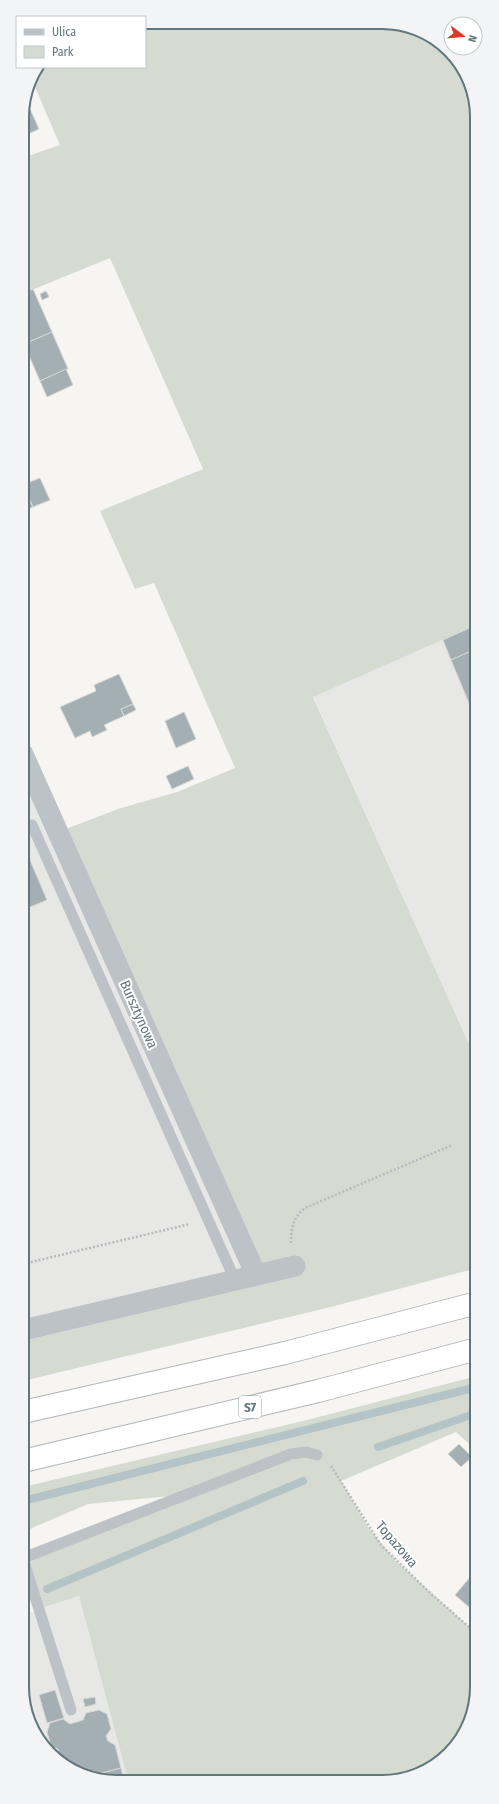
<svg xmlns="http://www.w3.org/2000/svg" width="499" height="1804" viewBox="0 0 499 1804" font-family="'Fira Sans Condensed',sans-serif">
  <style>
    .built { fill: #e7e7e6 }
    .green { fill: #d6dbd2 }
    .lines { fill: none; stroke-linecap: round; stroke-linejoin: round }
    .stream { stroke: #b4c4c6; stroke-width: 8 }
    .building { fill: #a3afb2; stroke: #d7d7d5 }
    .highway-casing { stroke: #b0b5b8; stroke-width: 24 }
    .path { stroke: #b7bbbd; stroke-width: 2.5; stroke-dasharray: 2 2; stroke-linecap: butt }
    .lane { stroke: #bcc2c5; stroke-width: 11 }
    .street { stroke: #bcc2c5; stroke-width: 21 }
    .highway { stroke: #fff; stroke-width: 22 }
    .labels { text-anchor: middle; stroke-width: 4; stroke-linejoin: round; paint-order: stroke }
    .shield { fill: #fff; stroke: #909fa4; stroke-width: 1 }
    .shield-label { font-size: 13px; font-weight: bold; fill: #61767d }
    .street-label { font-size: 14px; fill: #61767d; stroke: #fff }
    .rim { fill: none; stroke: #61767d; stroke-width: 2 }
  </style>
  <rect width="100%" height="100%" fill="#f6f5f2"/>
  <g class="built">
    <polygon points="476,625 477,1062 313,696"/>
    <polygon points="22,752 256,1275 23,1330"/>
    <polygon points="79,1596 128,1780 98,1780 50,1754 23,1699 23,1615"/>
  </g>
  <g class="green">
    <polygon points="145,22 401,24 453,54 476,105 476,625 313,697 477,1062 477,1268 331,1307 23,1381 23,1330 256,1275 58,832 118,809 177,792 235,768 154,583 135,589 100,511 203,469 110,258 22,294 22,158 60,145 31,78 38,67 145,67"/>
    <polygon points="477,1376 477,1451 456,1432 341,1481 368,1527 395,1560 477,1634 477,1693 470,1723 453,1750 429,1769 394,1781 128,1780 79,1596 39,1609 23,1558 181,1495 88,1504 23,1532 23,1487 307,1420"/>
  </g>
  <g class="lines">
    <g class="stream">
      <polyline points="378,1447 477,1413"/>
      <polyline points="23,1501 477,1387"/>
      <polyline points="47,1589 303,1481"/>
    </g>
  </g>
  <g class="building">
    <polygon points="25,100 26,100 39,129 26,135 22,128 22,111"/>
    <polygon points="22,128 28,137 22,140"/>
    <polygon points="33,289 52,332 24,344 22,339 22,294"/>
    <polygon points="46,291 49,297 42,300 40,294"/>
    <polygon points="52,332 68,369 40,381 24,344"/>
    <polygon points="66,369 73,385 47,397 40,381"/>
    <polygon points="40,478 50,500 33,507 26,492 25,492 22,482 25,484"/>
    <polygon points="22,487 33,507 22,512"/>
    <polygon points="22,569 28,584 22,586"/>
    <polygon points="476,625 476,649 451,660 443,640"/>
    <polygon points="476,649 476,720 451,660"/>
    <polygon points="119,674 133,704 121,709 124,716 104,725 107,730 92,737 90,731 75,738 60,707 96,691 94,685"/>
    <polygon points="133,704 136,710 124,716 121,709"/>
    <polygon points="184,712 196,739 176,748 165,721"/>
    <polygon points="188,766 194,779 172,789 166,776"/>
    <polygon points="27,853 47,900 23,910 22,855"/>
    <polygon points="459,1444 472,1457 461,1467 448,1454"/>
    <polygon points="477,1569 477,1614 455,1595"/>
    <polygon points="55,1690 64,1718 47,1723 39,1695"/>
    <polygon points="95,1697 96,1704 85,1707 83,1699"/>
    <polygon points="99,1710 107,1714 111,1729 106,1736 108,1741 115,1745 121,1768 90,1776 57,1758 59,1754 58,1749 51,1746 47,1732 50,1723 63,1719 70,1724 83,1720 86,1713"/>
    <polygon points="121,1768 124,1780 98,1780 90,1776"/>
  </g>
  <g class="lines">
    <defs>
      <g id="highway">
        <polyline points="23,1412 285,1353 477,1303"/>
        <polyline points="23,1461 318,1391 477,1349"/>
      </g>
    </defs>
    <use href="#highway" class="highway-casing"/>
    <g class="path">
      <path d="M291,1243C291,1228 293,1217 305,1208L452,1145"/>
      <polyline points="23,1264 190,1224"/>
      <polyline points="331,1466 381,1545 429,1592 477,1634"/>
    </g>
    <g class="lane">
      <polyline points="32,825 235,1280"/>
      <polyline points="23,1558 291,1454 306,1452 317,1455"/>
      <polyline points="23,1559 71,1710"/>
    </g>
    <g class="street">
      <polyline points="22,752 256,1275"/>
      <polyline points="23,1330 295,1266"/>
    </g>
    <use href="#highway" class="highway"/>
  </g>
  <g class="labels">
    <rect class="shield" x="239" y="1396" width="22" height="22" rx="3"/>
    <g class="shield-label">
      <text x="250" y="1412">S7</text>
    </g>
    <g class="street-label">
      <text transform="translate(139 1014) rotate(66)" y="5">Bursztynowa</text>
      <text transform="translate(397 1544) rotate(49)" y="5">Topazowa</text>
    </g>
  </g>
  <path d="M0 0H499V1804H0ZM117 29H382A88 88 0 0 1 470 117V1687A88 88 0 0 1 382 1775H117A88 88 0 0 1 29 1687V117A88 88 0 0 1 117 29Z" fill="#f2f4f5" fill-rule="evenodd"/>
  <path class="rim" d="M117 29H382A88 88 0 0 1 470 117V1687A88 88 0 0 1 382 1775H117A88 88 0 0 1 29 1687V117A88 88 0 0 1 117 29Z"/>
  <rect x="16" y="16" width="130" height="52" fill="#ffffff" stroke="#c0c8cb"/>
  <rect x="24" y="29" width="20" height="6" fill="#bcc2c5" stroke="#c0c8cb"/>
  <text x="52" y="36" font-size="12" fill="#61767d">Ulica</text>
  <rect x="24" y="46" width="20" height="12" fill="#d6dbd2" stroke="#c0c8cb"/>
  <text x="52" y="56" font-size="12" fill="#61767d">Park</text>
  <g transform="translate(463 36) rotate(106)"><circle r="19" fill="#ffffff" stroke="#c0c8cb"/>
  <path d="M0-3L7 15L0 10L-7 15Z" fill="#e03528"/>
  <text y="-6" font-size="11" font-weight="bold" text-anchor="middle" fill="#61767d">N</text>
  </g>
</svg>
